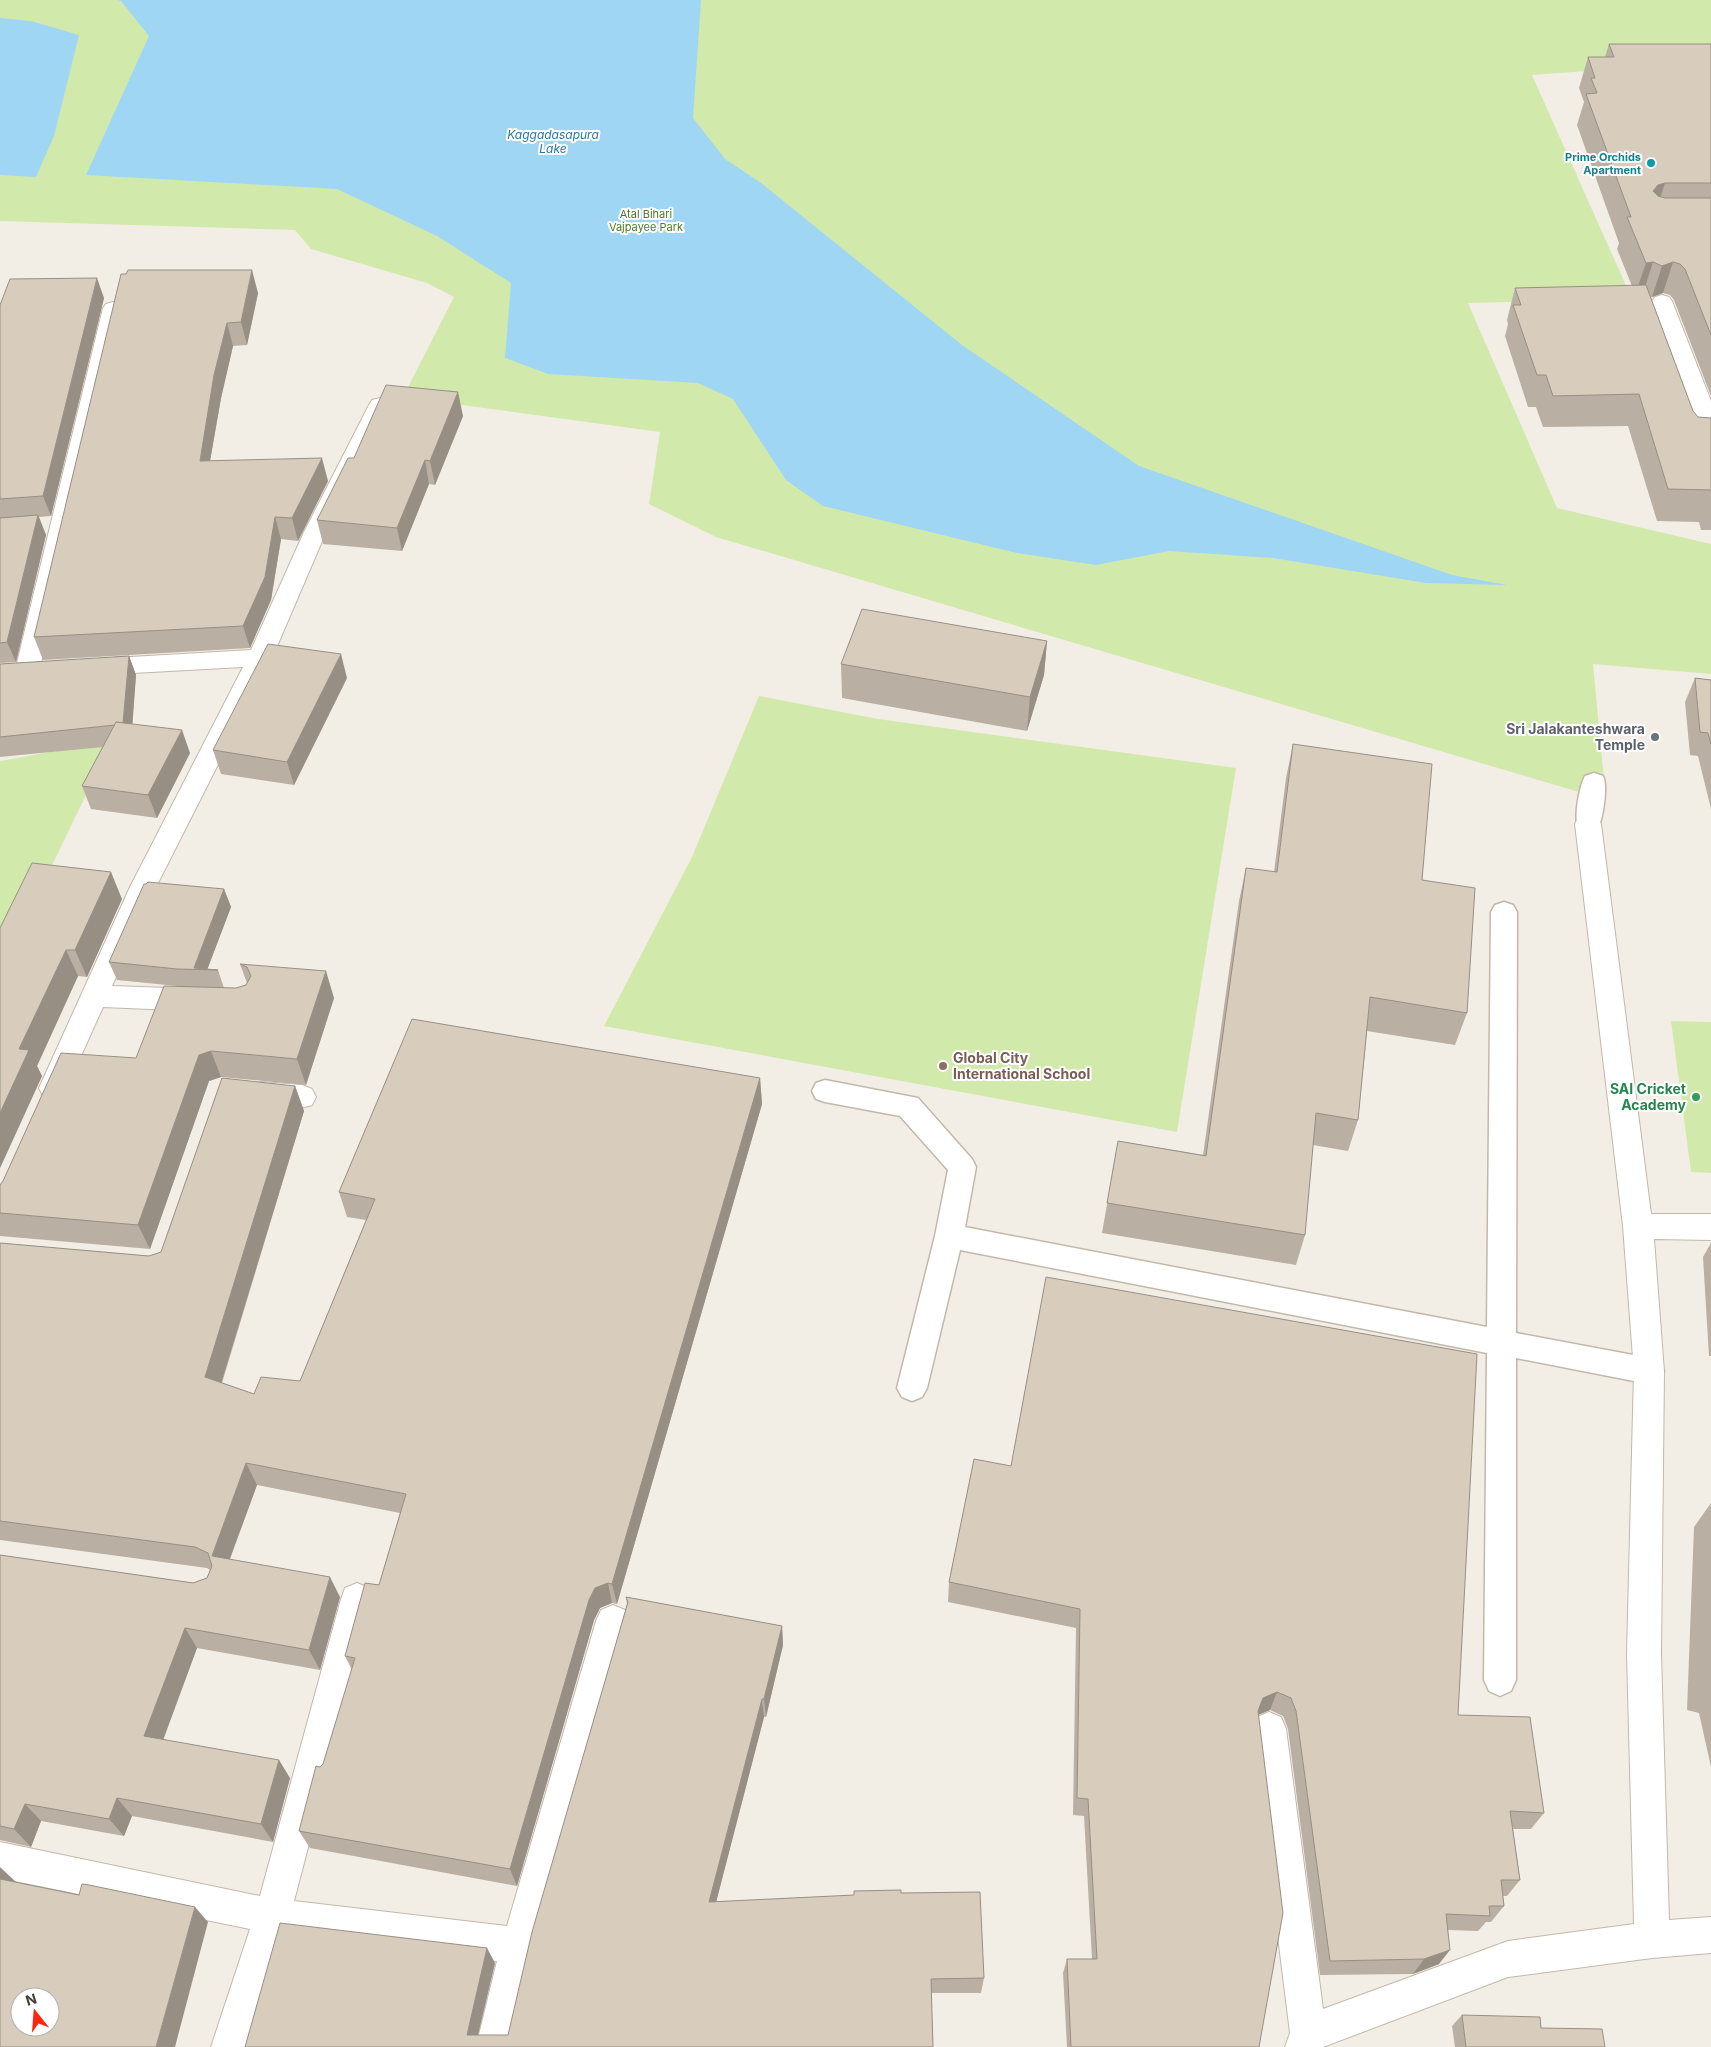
<svg xmlns="http://www.w3.org/2000/svg" width="1711" height="2047" viewBox="0 0 1711 2047" font-family="Inter,sans-serif">
  <style>
    .green { fill: #d2e9ac }
    .water { fill: #9fd6f3 }
    .lines { fill: none; stroke-linecap: round; stroke-linejoin: round }
    .lane-casing { stroke: #c2b8aa; stroke-width: 3 }
    .street-casing { stroke: #c2b8aa; stroke-width: 2 }
    .lane { fill: #fff; fill-rule: evenodd }
    .street { fill: #fff; fill-rule: evenodd }
    .wall { fill: #baafa3 }
    .shaded-wall { fill: #978f84 }
    .building { fill: #d8ccbd; stroke: #978f84; fill-rule: evenodd }
    .culture-dot { fill: #0f9aa8; stroke: #fff; stroke-width: 2 }
    .worship-dot { fill: #6b7280; stroke: #fff; stroke-width: 2 }
    .education-dot { fill: #8d6e63; stroke: #fff; stroke-width: 2 }
    .leisure-dot { fill: #2e9e5b; stroke: #fff; stroke-width: 2 }
    .labels { text-anchor: middle; stroke-width: 4; stroke-linejoin: round; paint-order: stroke }
    .far-culture-label { font-size: 11px; font-weight: bold; fill: #0d838f; stroke: #fff; text-anchor: end }
    .far-park-label { font-size: 11px; fill: #4b7a25; stroke: #fff }
    .far-water-label { font-size: 12px; font-style: italic; fill: #2878a6; stroke: #fff }
    .worship-label { font-size: 14px; font-weight: bold; fill: #5b616d; stroke: #fff; text-anchor: end }
    .education-label { font-size: 14px; font-weight: bold; fill: #785e54; stroke: #fff; text-anchor: start }
    .leisure-label { font-size: 14px; font-weight: bold; fill: #27864d; stroke: #fff; text-anchor: end }
  </style>
  <rect width="100%" height="100%" fill="#f3eee5"/>
  <g class="green">
    <polygon points="0,0 1711,0 1711,62 1532,75 1632,299 1468,303 1557,508 1711,544 1711,674 1593,664 1606,800 716,537 649,504 660,432 440,402 407,389 454,297 427,283 311,249 295,230 0,221"/>
    <polygon points="759,696 878,719 1236,768 1177,1132 604,1026 692,857"/>
    <polygon points="112,741 0,973 0,761"/>
    <polygon points="1671,1021 1711,1022 1711,1173 1691,1172"/>
  </g>
  <g class="water">
    <polygon points="117,0 701,0 693,118 725,159 761,183 962,345 1139,466 1452,575 1507,585 1426,583 1273,558 1169,551 1096,565 1017,553 823,506 786,480 733,399 698,383 548,374 505,358 511,283 437,236 337,189 86,175 149,36 121,1"/>
    <polygon points="0,18 31,21 79,35 54,136 36,177 0,175"/>
  </g>
  <g class="lines">
    <defs>
      <g id="lane">
        <path d="M1594,773L1603,776C1608,786 1603,820 1597,830L1588,833L1579,830C1573,820 1579,787 1585,776Z"/>
        <polygon points="1504,902 1513,905 1517,912 1516,1333 1649,1358 1659,1362 1664,1371 1659,1380 1649,1384 1516,1358 1516,1680 1511,1691 1500,1696 1489,1691 1484,1680 1487,1353 960,1250 927,1388 922,1397 912,1401 902,1397 897,1388 935,1236 948,1170 900,1116 825,1102 816,1099 812,1091 816,1083 825,1080 918,1098 972,1159 976,1167 965,1227 1487,1327 1491,912 1495,905"/>
      </g>
      <g id="street">
        <polygon points="1662,295 1669,297 1672,301 1711,401 1711,437 1703,435 1700,430 1652,301 1655,297"/>
        <polygon points="113,302 120,304 123,308 39,671 36,677 27,680 18,677 15,671 103,308 106,304"/>
        <polygon points="380,398 388,400 391,405 326,532 272,658 156,887 112,986 197,989 207,992 211,1000 207,1008 197,1011 103,1007 63,1096 53,1099 43,1096 39,1088 130,887 243,667 96,675 87,673 84,667 87,661 96,659 251,650 304,532 369,405 372,400"/>
        <polygon points="1588,814 1597,817 1601,824 1651,1214 1711,1214 1711,1240 1654,1239 1664,1371 1661,1654 1669,1920 1711,1917 1711,1953 1652,1958 1508,1977 1323,2047 1285,2047 1290,2033 1252,1729 1257,1717 1269,1712 1281,1717 1286,1729 1323,2009 1508,1941 1634,1924 1627,1654 1634,1371 1623,1226 1575,824 1579,817"/>
        <path d="M261,1082L302,1085L312,1089L316,1097L312,1105C294,1111 269,1108 251,1102L247,1094L251,1086Z"/>
        <polygon points="357,1583 369,1588 373,1599 294,1901 507,1926 596,1621 601,1610 613,1605 625,1610 630,1621 537,1946 514,2047 476,2047 497,1961 284,1935 249,2047 211,2047 250,1929 0,1878 0,1842 260,1896 341,1599 345,1588"/>
      </g>
    </defs>
    <use href="#lane" class="lane-casing"/>
    <use href="#street" class="street-casing"/>
    <use href="#lane" class="lane"/>
    <use href="#street" class="street"/>
  </g>
  <g class="wall">
    <polygon points="1609,44 1711,44 1711,396 1674,300 1670,295 1663,293 1652,297 1650,297 1693,411 1698,417 1711,418 1711,530 1701,530 1699,522 1657,521 1628,426 1543,427 1536,407 1528,407 1505,336 1508,324 1507,320 1515,288 1632,286 1617,249 1619,243 1577,125 1584,102 1579,88 1588,57 1605,57"/>
    <polygon points="126,274 258,293 247,345 233,346 221,398 210,461 328,481 298,541 281,539 271,600 250,648 43,660 34,637"/>
    <polygon points="104,298 51,516 39,517 46,535 16,662 0,663 0,305"/>
    <polygon points="463,416 435,485 429,484 402,551 323,544 317,520 354,458"/>
    <polygon points="1047,641 1044,675 1027,731 842,698 841,664"/>
    <polygon points="129,656 136,675 132,724 190,753 157,818 91,809 82,786 103,747 0,757 0,664"/>
    <polygon points="347,678 294,785 221,774 213,750"/>
    <polygon points="1695,678 1711,680 1711,809 1698,756 1690,755 1685,702"/>
    <polygon points="1293,744 1422,880 1467,1013 1455,1045 1367,1031 1358,1120 1348,1151 1313,1145 1305,1235 1296,1265 1102,1233 1118,1141 1203,1155 1239,901 1246,868 1274,872 1286,778"/>
    <polygon points="224,889 231,907 207,970 218,970 224,988 236,988 246,985 247,983 240,964 334,998 306,1085 221,1077 209,1081 150,1249 0,1236 0,1213 136,1058 177,986 117,980 109,962"/>
    <polygon points="122,899 87,977 78,976 37,1066 42,1076 0,1168 0,928"/>
    <polygon points="760,1078 762,1104 617,1604 612,1603 600,1608 594,1620 517,1886 310,1848 299,1831 320,1767 323,1764 352,1670 345,1656 379,1585 400,1513 257,1485 230,1559 340,1597 320,1670 197,1648 163,1739 290,1778 273,1842 132,1816 124,1836 41,1821 31,1847 0,1840 0,1555 193,1583 207,1578 210,1570 207,1568 0,1540 0,1243 149,1256 161,1252 295,1086 304,1111 222,1383 254,1394 300,1381 366,1220 347,1217 339,1192"/>
    <polygon points="1711,1243 1711,1356 1709,1356 1703,1257"/>
    <polygon points="974,1459 1458,1715 1544,1813 1531,1829 1513,1829 1520,1880 1507,1896 1503,1896 1504,1906 1491,1922 1486,1922 1478,1931 1448,1930 1439,1964 1413,1974 1320,1975 1288,1729 1283,1716 1270,1710 1258,1715 1259,2047 1067,2047 1063,1973 1067,1959 1092,1959 1084,1816 1073,1815 1076,1628 948,1602 949,1582"/>
    <polygon points="1711,1503 1711,1767 1699,1713 1687,1710 1694,1527"/>
    <polygon points="626,1597 782,1626 783,1645 766,1717 764,1717 716,1902 901,1893 984,1978 981,1993 931,1993 933,2047 245,2047 495,1963 478,2035 508,2035 627,1604"/>
    <polygon points="1462,2015 1541,2028 1605,2047 1455,2047 1452,2026"/>
  </g>
  <g class="shaded-wall">
    <polygon points="1665,183 1655,214 1653,191 1658,185"/>
    <polygon points="1653,262 1643,293 1635,295 1646,263"/>
    <polygon points="1673,262 1663,293 1652,297 1662,266"/>
    <polygon points="252,270 258,293 247,345 241,322"/>
    <polygon points="97,278 104,298 51,516 43,496"/>
    <polygon points="227,323 233,346 221,398 206,484 200,461 214,375"/>
    <polygon points="458,392 463,416 435,485 430,461"/>
    <polygon points="322,458 328,481 298,541 292,518"/>
    <polygon points="425,460 429,484 402,551 397,528"/>
    <polygon points="38,515 46,535 16,662 7,642"/>
    <polygon points="275,517 281,539 271,600 250,648 243,626"/>
    <polygon points="1047,641 1044,675 1027,731 1030,697"/>
    <polygon points="341,654 347,678 294,785 287,762"/>
    <polygon points="129,656 136,675 131,744 123,725"/>
    <polygon points="182,730 190,753 157,818 148,795"/>
    <polygon points="111,872 122,899 87,977 75,950"/>
    <polygon points="224,889 231,907 207,970 194,968"/>
    <polygon points="66,950 78,976 37,1066 42,1076 0,1168 0,1113 19,1049"/>
    <polygon points="326,971 334,998 306,1085 297,1059"/>
    <polygon points="211,1051 221,1077 209,1081 150,1249 138,1225 199,1055"/>
    <polygon points="760,1078 762,1104 617,1604 612,1584"/>
    <polygon points="295,1086 304,1111 216,1400 205,1377"/>
    <polygon points="246,1463 257,1485 223,1577 212,1556"/>
    <polygon points="330,1577 340,1597 320,1670 309,1650"/>
    <polygon points="608,1583 612,1603 600,1608 594,1620 517,1886 510,1869 589,1600 595,1588"/>
    <polygon points="782,1626 783,1645 766,1717 764,1699"/>
    <polygon points="185,1628 197,1648 158,1754 144,1736"/>
    <polygon points="1277,1692 1270,1710 1255,1716 1263,1698"/>
    <polygon points="762,1699 764,1717 712,1918 709,1902"/>
    <polygon points="279,1760 290,1778 273,1842 261,1824"/>
    <polygon points="117,1798 132,1816 124,1836 109,1819"/>
    <polygon points="25,1804 41,1821 31,1847 14,1829"/>
    <polygon points="0,1867 17,1883 0,1882"/>
    <polygon points="195,1907 208,1922 175,2047 156,2047"/>
    <polygon points="487,1948 495,1963 475,2047 467,2035"/>
    <polygon points="1450,1950 1439,1964 1413,1974 1424,1959"/>
  </g>
  <g class="building">
    <polygon points="1609,44 1711,44 1711,183 1665,183 1658,185 1653,191 1658,196 1665,198 1711,198 1711,335 1685,269 1680,264 1673,262 1662,266 1653,262 1646,263 1627,217 1631,217 1586,94 1597,93 1591,78 1595,78 1588,57 1614,57"/>
    <polygon points="128,270 252,270 241,322 227,323 214,375 200,461 322,458 292,518 275,517 265,577 243,626 34,637 121,274 126,274"/>
    <polygon points="97,278 43,496 0,499 0,305 10,279"/>
    <polygon points="1646,285 1693,411 1698,417 1711,418 1711,490 1668,489 1639,394 1553,396 1546,375 1537,375 1513,305 1521,305 1515,288"/>
    <polygon points="386,385 458,392 430,461 425,460 397,528 317,520 348,458 354,458"/>
    <polygon points="38,515 7,642 0,643 0,518"/>
    <polygon points="862,609 1047,641 1030,697 841,664"/>
    <polygon points="268,644 341,654 287,762 213,750"/>
    <polygon points="129,656 123,723 116,722 115,725 0,737 0,664"/>
    <polygon points="1695,678 1711,680 1711,744 1708,733 1700,732"/>
    <polygon points="116,722 182,730 148,795 82,786"/>
    <polygon points="1293,744 1432,764 1422,880 1475,888 1467,1013 1370,997 1358,1120 1316,1113 1305,1235 1107,1203 1118,1141 1206,1156 1246,868 1277,872"/>
    <polygon points="32,863 111,872 75,950 66,950 19,1049 29,1050 0,1113 0,928"/>
    <polygon points="148,882 224,889 194,968 218,970 177,969 109,962 144,884 146,884"/>
    <polygon points="240,964 326,971 297,1059 211,1051 199,1055 138,1225 0,1213 0,1185 3,1181 61,1053 136,1058 164,986 236,988 246,985 251,976 247,967"/>
    <polygon points="412,1019 760,1078 612,1584 608,1583 595,1588 589,1600 510,1869 299,1831 316,1766 320,1767 323,1764 355,1658 345,1656 365,1583 379,1585 406,1494 246,1463 212,1556 330,1577 309,1650 185,1628 144,1736 279,1760 261,1824 117,1798 109,1819 25,1804 14,1829 0,1826 0,1555 193,1583 207,1578 212,1566 208,1553 195,1547 0,1521 0,1243 149,1256 161,1252 222,1078 295,1086 205,1377 254,1394 261,1377 300,1381 375,1199 339,1192"/>
    <polygon points="1046,1277 1477,1354 1458,1715 1530,1717 1544,1813 1510,1811 1520,1880 1501,1880 1504,1906 1489,1906 1490,1916 1446,1914 1450,1950 1424,1959 1330,1961 1296,1711 1291,1698 1277,1692 1263,1698 1258,1711 1283,1913 1259,2047 1071,2047 1067,1959 1097,1959 1088,1799 1077,1798 1080,1609 949,1582 974,1459 1011,1466"/>
    <polygon points="626,1597 782,1626 764,1699 762,1699 709,1902 854,1895 854,1891 901,1890 901,1893 980,1892 984,1978 931,1979 933,2047 245,2047 280,1923 487,1948 467,2035 508,2035 532,1932 628,1602"/>
    <path d="M0,1879L79,1895L82,1884L89,1885L195,1907L156,2047H0ZM20,1997H50V2027H20Z"/>
    <polygon points="1462,2015 1540,2017 1541,2028 1602,2029 1605,2047 1466,2047"/>
  </g>
  <circle class="culture-dot" cx="1651" cy="163" r="5"/>
  <circle class="worship-dot" cx="1655" cy="737" r="5"/>
  <circle class="education-dot" cx="943" cy="1066" r="5"/>
  <circle class="leisure-dot" cx="1696" cy="1097" r="5"/>
  <g class="labels">
    <g class="far-culture-label">
      <text x="1641" y="161">Prime Orchids<tspan x="1641" dy="13">Apartment</tspan></text>
    </g>
    <g class="far-park-label">
      <text x="646" y="218">Atal Bihari<tspan x="646" dy="13">Vajpayee Park</tspan></text>
    </g>
    <g class="far-water-label">
      <text x="553" y="139">Kaggadasapura<tspan x="553" dy="14">Lake</tspan></text>
    </g>
    <g class="worship-label">
      <text x="1645" y="734">Sri Jalakanteshwara<tspan x="1645" dy="16">Temple</tspan></text>
    </g>
    <g class="education-label">
      <text x="953" y="1063">Global City<tspan x="953" dy="16">International School</tspan></text>
    </g>
    <g class="leisure-label">
      <text x="1686" y="1094">SAI Cricket<tspan x="1686" dy="16">Academy</tspan></text>
    </g>
  </g>
  <g transform="translate(35 2012) rotate(343)"><circle r="24" fill="#ffffff" stroke="#b5b2ae"/>
  <path d="M0-4L9 19L0 12L-9 19Z" fill="#ff2510"/>
  <text y="-8" font-size="14" font-weight="bold" text-anchor="middle" fill="#463e34">N</text>
  </g>
</svg>
